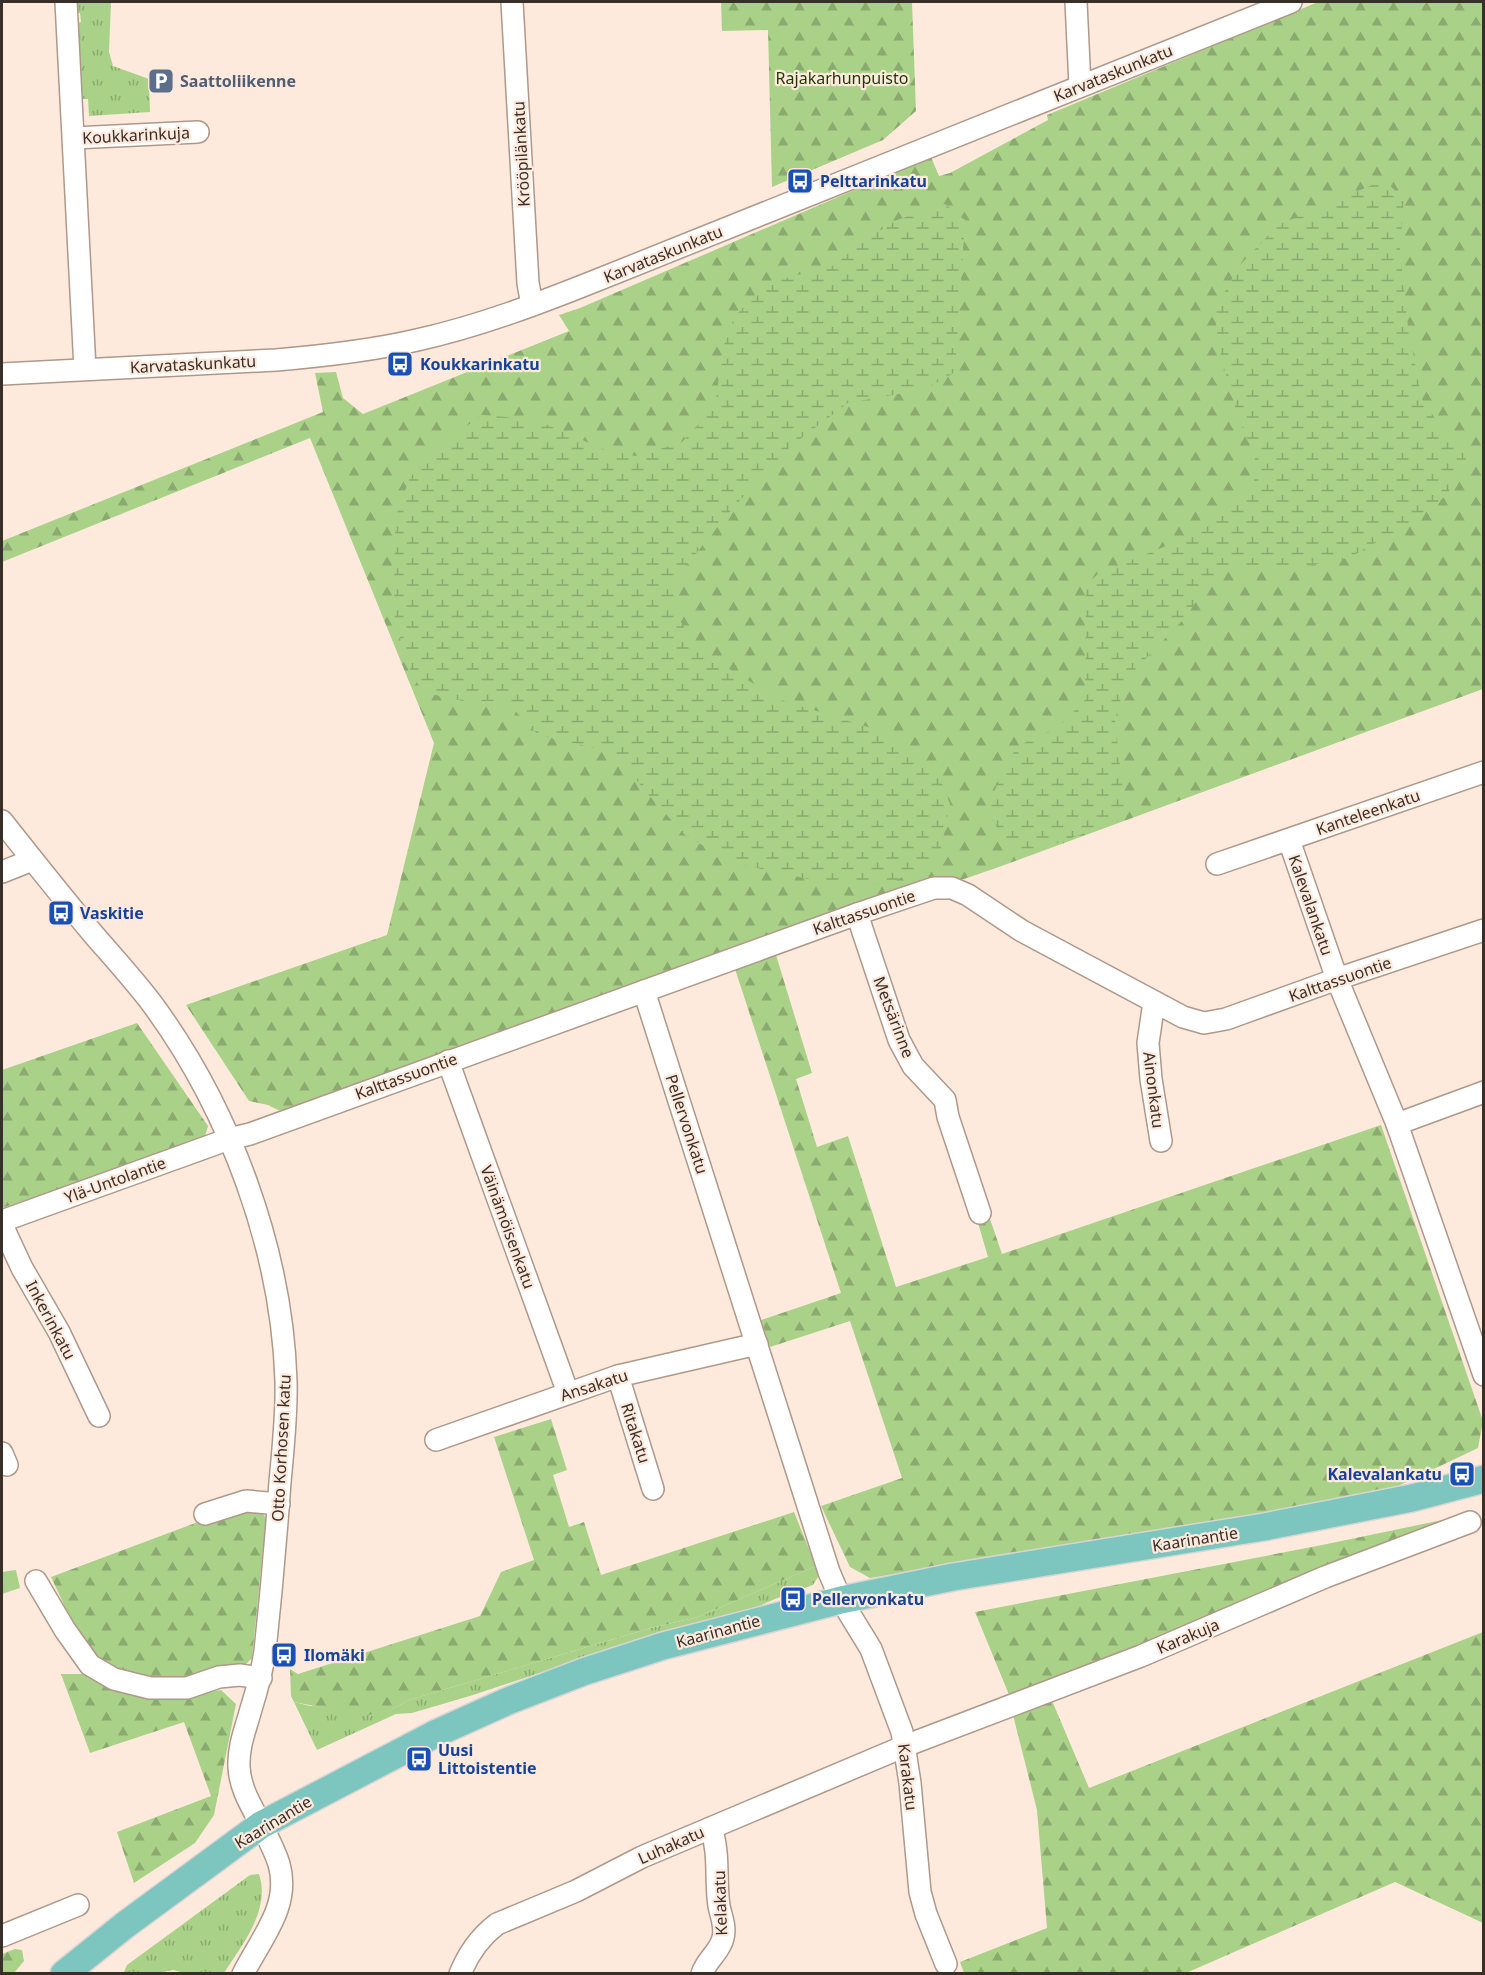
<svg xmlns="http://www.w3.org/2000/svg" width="1485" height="1975" viewBox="0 0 1485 1975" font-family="'Noto Sans',sans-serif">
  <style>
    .grass { fill: url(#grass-tufts) }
    .forest { fill: url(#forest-firs) }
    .wetland { fill: url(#wetland-marsh) }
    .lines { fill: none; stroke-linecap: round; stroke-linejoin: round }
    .minor-casing { stroke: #af9889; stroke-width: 24 }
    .major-casing { stroke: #d7d5d4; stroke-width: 30 }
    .minor { stroke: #fff; stroke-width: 21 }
    .major { stroke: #7dc6bf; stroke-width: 27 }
    .labels { text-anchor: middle; stroke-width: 4.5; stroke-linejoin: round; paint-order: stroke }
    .street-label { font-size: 16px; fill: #392f29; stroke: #feeadd }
    .park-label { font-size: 16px; fill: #1f3800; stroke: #feeadd }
    .service-label { font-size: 16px; font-weight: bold; fill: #4e5e75; stroke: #feeadd; text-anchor: start }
    .transit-label { font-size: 16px; font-weight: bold; fill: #164399; stroke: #feeadd; text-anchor: start }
  </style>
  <defs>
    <pattern id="grass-tufts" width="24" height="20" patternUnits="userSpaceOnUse" patternTransform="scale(1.5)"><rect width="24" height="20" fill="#aad188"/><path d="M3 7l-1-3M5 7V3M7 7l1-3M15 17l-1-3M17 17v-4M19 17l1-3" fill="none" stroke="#8baa6f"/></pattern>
    <pattern id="forest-firs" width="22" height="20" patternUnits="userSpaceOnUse" patternTransform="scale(1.5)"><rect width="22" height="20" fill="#aad188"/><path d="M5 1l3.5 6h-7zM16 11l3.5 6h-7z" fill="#8baa6f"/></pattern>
    <pattern id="wetland-marsh" width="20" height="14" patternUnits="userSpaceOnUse" patternTransform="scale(1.5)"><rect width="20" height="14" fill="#aad188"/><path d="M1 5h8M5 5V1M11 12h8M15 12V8" fill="none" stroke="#8baa6f"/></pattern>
  </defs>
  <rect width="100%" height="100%" fill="#feeadd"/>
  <g class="grass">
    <polygon points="74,2 111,2 109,52 113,66 149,79 150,112 89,116 88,99 79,99 75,24 81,22 80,13 74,13"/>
    <polygon points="816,1566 818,1577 813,1585 775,1599 744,1613 600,1653 473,1695 412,1713 396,1714 317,1750 294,1702 310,1706 392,1709 409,1700 651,1628 698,1617"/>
    <path d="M259,1874C271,1910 242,1945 224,1973H184L173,1970L157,1973L123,1974L127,1965L250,1875Z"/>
  </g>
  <g class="forest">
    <polygon points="721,2 912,2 916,111 883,140 772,187 768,30 722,31"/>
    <polygon points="1318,2 1483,2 1483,689 996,868 284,1113 268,1105 249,1101 186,1005 387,935 434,743 310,438 2,562 2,541 323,412 315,373 336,372 343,398 363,414 569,331 559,315 580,308 931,157 939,176 950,173 1048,120 1047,115"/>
    <polygon points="776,955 812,1073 796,1079 817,1147 848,1136 896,1287 988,1257 978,1223 990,1219 1002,1254 1381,1125 1483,1421 1478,1448 1396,1487 1189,1528 870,1578 850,1567 821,1506 902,1478 850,1321 770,1347 761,1320 841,1293 735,969"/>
    <polygon points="137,1023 208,1126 204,1140 2,1208 2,1070"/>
    <polygon points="551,1419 567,1470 553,1475 569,1527 584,1522 601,1575 794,1512 816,1566 698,1617 651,1628 409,1700 392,1709 365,1716 294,1702 291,1696 290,1669 298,1674 480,1616 501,1572 534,1560 494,1437"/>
    <polygon points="260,1508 266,1519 252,1658 242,1668 192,1680 146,1681 95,1662 82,1643 51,1577 206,1519"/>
    <polygon points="1452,1518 1012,1702 975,1612 1322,1545"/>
    <polygon points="16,1570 20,1588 2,1594 2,1572"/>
    <polygon points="1483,1632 1483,1923 1395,1882 1186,1973 964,1973 960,1962 1047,1928 1037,1810 1012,1711 1050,1696 1089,1788"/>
    <polygon points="61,1674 87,1674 133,1694 159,1700 221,1690 236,1704 214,1815 195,1843 134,1883 117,1832 211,1796 184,1722 90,1753"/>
    <polygon points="15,1949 22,1950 24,1961 14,1973 2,1973 2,1954"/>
  </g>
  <g class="wetland">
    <polygon points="1384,180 1404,199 1400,250 1408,327 1422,399 1448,438 1468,455 1447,495 1403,527 1349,558 1300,567 1246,566 1220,570 1181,622 1126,679 1115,720 1126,818 1030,853 1004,842 988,810 1004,764 1020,745 1057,728 1085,700 1086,585 1099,573 1181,540 1214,520 1254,489 1255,457 1237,414 1221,357 1214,310 1240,265 1278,225"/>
    <polygon points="945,204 965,220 955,372 926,389 848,403 791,446 732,509 672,583 676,614 699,651 781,700 871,728 935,766 950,804 940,853 891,884 817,881 730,862 684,834 646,792 624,764 595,748 538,735 506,701 463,701 422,692 405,659 394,614 395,519 410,477 446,442 481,415 534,419 603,449 635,456 682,442 715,406 723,348 734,317 767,283 832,266 869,237 897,220"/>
  </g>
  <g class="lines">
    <defs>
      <g id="minor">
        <polyline points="66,2 85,369"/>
        <polyline points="512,2 528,283 532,305"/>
        <polyline points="1076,2 1080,86"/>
        <polyline points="74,138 198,132"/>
        <path d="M2,374L276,360C323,356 370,351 417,340C480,326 540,303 600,279L1291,2"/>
        <path d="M2,821C32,859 63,898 94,935C114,958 135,981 153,1005C230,1110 282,1250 286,1381C287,1414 283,1449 280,1482C276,1538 271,1595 265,1651C262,1671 257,1690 251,1709C246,1728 238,1746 239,1767C240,1789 252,1807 262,1826C268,1838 275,1851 279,1864C291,1906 261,1938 243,1974"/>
        <polyline points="1289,840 1337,979 1397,1124 1484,1375"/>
        <polyline points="1217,864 1484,772"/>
        <polyline points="2,872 32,860"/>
        <polyline points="857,914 899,1040 913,1066 945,1100 948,1117 980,1213"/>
        <polyline points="644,991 829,1572 841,1600 871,1649 902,1732 910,1783 920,1892 926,1914 946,1964"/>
        <polyline points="1154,1002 1148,1043 1151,1079 1161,1141"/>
        <polyline points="448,1061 568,1393"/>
        <polyline points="1397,1124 1484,1092"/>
        <polyline points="2,1221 229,1139 250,1134 857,914 934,888 952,888 968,895 1022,931 1183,1017 1204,1023 1226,1019 1337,979 1484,930"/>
        <polyline points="2,1225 22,1268 59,1332 99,1416"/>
        <polyline points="618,1376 653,1489"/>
        <polyline points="436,1440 618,1376 757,1344"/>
        <polyline points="2,1453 7,1465"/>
        <polyline points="205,1514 246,1501 279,1504"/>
        <polyline points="36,1581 65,1630 90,1665 114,1679 150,1688 187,1688 219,1677 240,1675 261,1678"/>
        <polyline points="2,1936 78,1905"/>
        <path d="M460,1974C468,1954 480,1937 497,1924L576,1891L642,1857L905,1746L1141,1656L1325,1577L1470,1522"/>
        <path d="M702,1974C706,1960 720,1952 723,1938C726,1927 721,1916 719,1906C715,1879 720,1854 711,1828"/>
      </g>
      <polyline id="major" points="64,1974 125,1925 261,1825 437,1733 508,1701 583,1672 663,1646 841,1600 953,1577 1264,1527 1412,1498 1484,1479"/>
    </defs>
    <use href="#minor" class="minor-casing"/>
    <use href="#major" class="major-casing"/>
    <use href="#minor" class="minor"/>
    <use href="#major" class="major"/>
  </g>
  <defs>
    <symbol id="parking-square" viewBox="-11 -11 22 22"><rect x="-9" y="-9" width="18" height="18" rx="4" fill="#5c6f8a" stroke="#feeadd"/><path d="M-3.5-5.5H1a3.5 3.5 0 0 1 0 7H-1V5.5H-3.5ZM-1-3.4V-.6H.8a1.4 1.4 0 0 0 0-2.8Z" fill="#fff"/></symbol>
    <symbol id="bus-square" viewBox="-11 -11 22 22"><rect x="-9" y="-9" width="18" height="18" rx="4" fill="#1a4fb4" stroke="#feeadd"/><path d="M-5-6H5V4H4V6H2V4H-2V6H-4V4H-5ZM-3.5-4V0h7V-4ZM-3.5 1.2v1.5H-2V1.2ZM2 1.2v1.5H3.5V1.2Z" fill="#fff"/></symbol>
  </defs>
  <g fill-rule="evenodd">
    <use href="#parking-square" x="146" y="66" width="30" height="30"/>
    <use href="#bus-square" x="785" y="166" width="30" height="30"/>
    <use href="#bus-square" x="385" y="349" width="30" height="30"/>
    <use href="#bus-square" x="46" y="898" width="30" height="30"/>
    <use href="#bus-square" x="1447" y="1459" width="30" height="30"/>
    <use href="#bus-square" x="778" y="1584" width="30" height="30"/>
    <use href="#bus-square" x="269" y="1640" width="30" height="30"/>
    <use href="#bus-square" x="404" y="1744" width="30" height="30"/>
  </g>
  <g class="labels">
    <g class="street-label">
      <text transform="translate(1113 73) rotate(-22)" y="6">Karvataskunkatu</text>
      <text transform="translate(136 135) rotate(-3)" y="6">Koukkarinkuja</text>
      <text transform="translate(521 154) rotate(-93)" y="6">Krööpilänkatu</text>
      <text transform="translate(663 254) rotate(-22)" y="6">Karvataskunkatu</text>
      <text transform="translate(193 364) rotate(-3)" y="6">Karvataskunkatu</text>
      <text transform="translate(1368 812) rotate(-19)" y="6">Kanteleenkatu</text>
      <text transform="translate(1311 905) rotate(71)" y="6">Kalevalankatu</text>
      <text transform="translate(864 912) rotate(-19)" y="6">Kalttassuontie</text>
      <text transform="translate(1340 979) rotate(-19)" y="6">Kalttassuontie</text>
      <text transform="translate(894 1017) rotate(69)" y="6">Metsärinne</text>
      <text transform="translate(406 1076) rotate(-20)" y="6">Kalttassuontie</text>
      <text transform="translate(1154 1090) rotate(83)" y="6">Ainonkatu</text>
      <text transform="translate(687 1124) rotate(72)" y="6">Pellervonkatu</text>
      <text transform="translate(115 1180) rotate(-20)" y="6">Ylä-Untolantie</text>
      <text transform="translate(508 1227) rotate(70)" y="6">Väinämöisenkatu</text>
      <text transform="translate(51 1320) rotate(62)" y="6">Inkerinkatu</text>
      <text transform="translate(594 1385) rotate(-18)" y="6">Ansakatu</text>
      <text transform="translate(636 1433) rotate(72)" y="6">Ritakatu</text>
      <text transform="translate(281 1448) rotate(-87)" y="6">Otto Korhosen katu</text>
      <text transform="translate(1195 1539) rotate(-9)" y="6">Kaarinantie</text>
      <text transform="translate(718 1631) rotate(-15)" y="6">Kaarinantie</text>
      <text transform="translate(1188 1636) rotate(-23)" y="6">Karakuja</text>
      <text transform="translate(908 1777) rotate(83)" y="6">Karakatu</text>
      <text transform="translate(273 1822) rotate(-31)" y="6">Kaarinantie</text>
      <text transform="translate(671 1845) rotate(-24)" y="6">Luhakatu</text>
      <text transform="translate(720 1903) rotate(-92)" y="6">Kelakatu</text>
    </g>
    <g class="park-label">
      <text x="842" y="84">Rajakarhunpuisto</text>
    </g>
    <g class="service-label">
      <text x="180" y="87">Saattoliikenne</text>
    </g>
    <g class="transit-label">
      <text x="820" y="187">Pelttarinkatu</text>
      <text x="420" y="370">Koukkarinkatu</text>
      <text x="80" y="919">Vaskitie</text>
      <text x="1442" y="1480" text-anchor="end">Kalevalankatu</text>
      <text x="812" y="1605">Pellervonkatu</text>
      <text x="304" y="1661">Ilomäki</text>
      <text x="438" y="1756">Uusi<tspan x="438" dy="18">Littoistentie</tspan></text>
    </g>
  </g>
  <rect width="1485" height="1975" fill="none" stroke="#392f29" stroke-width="6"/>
</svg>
